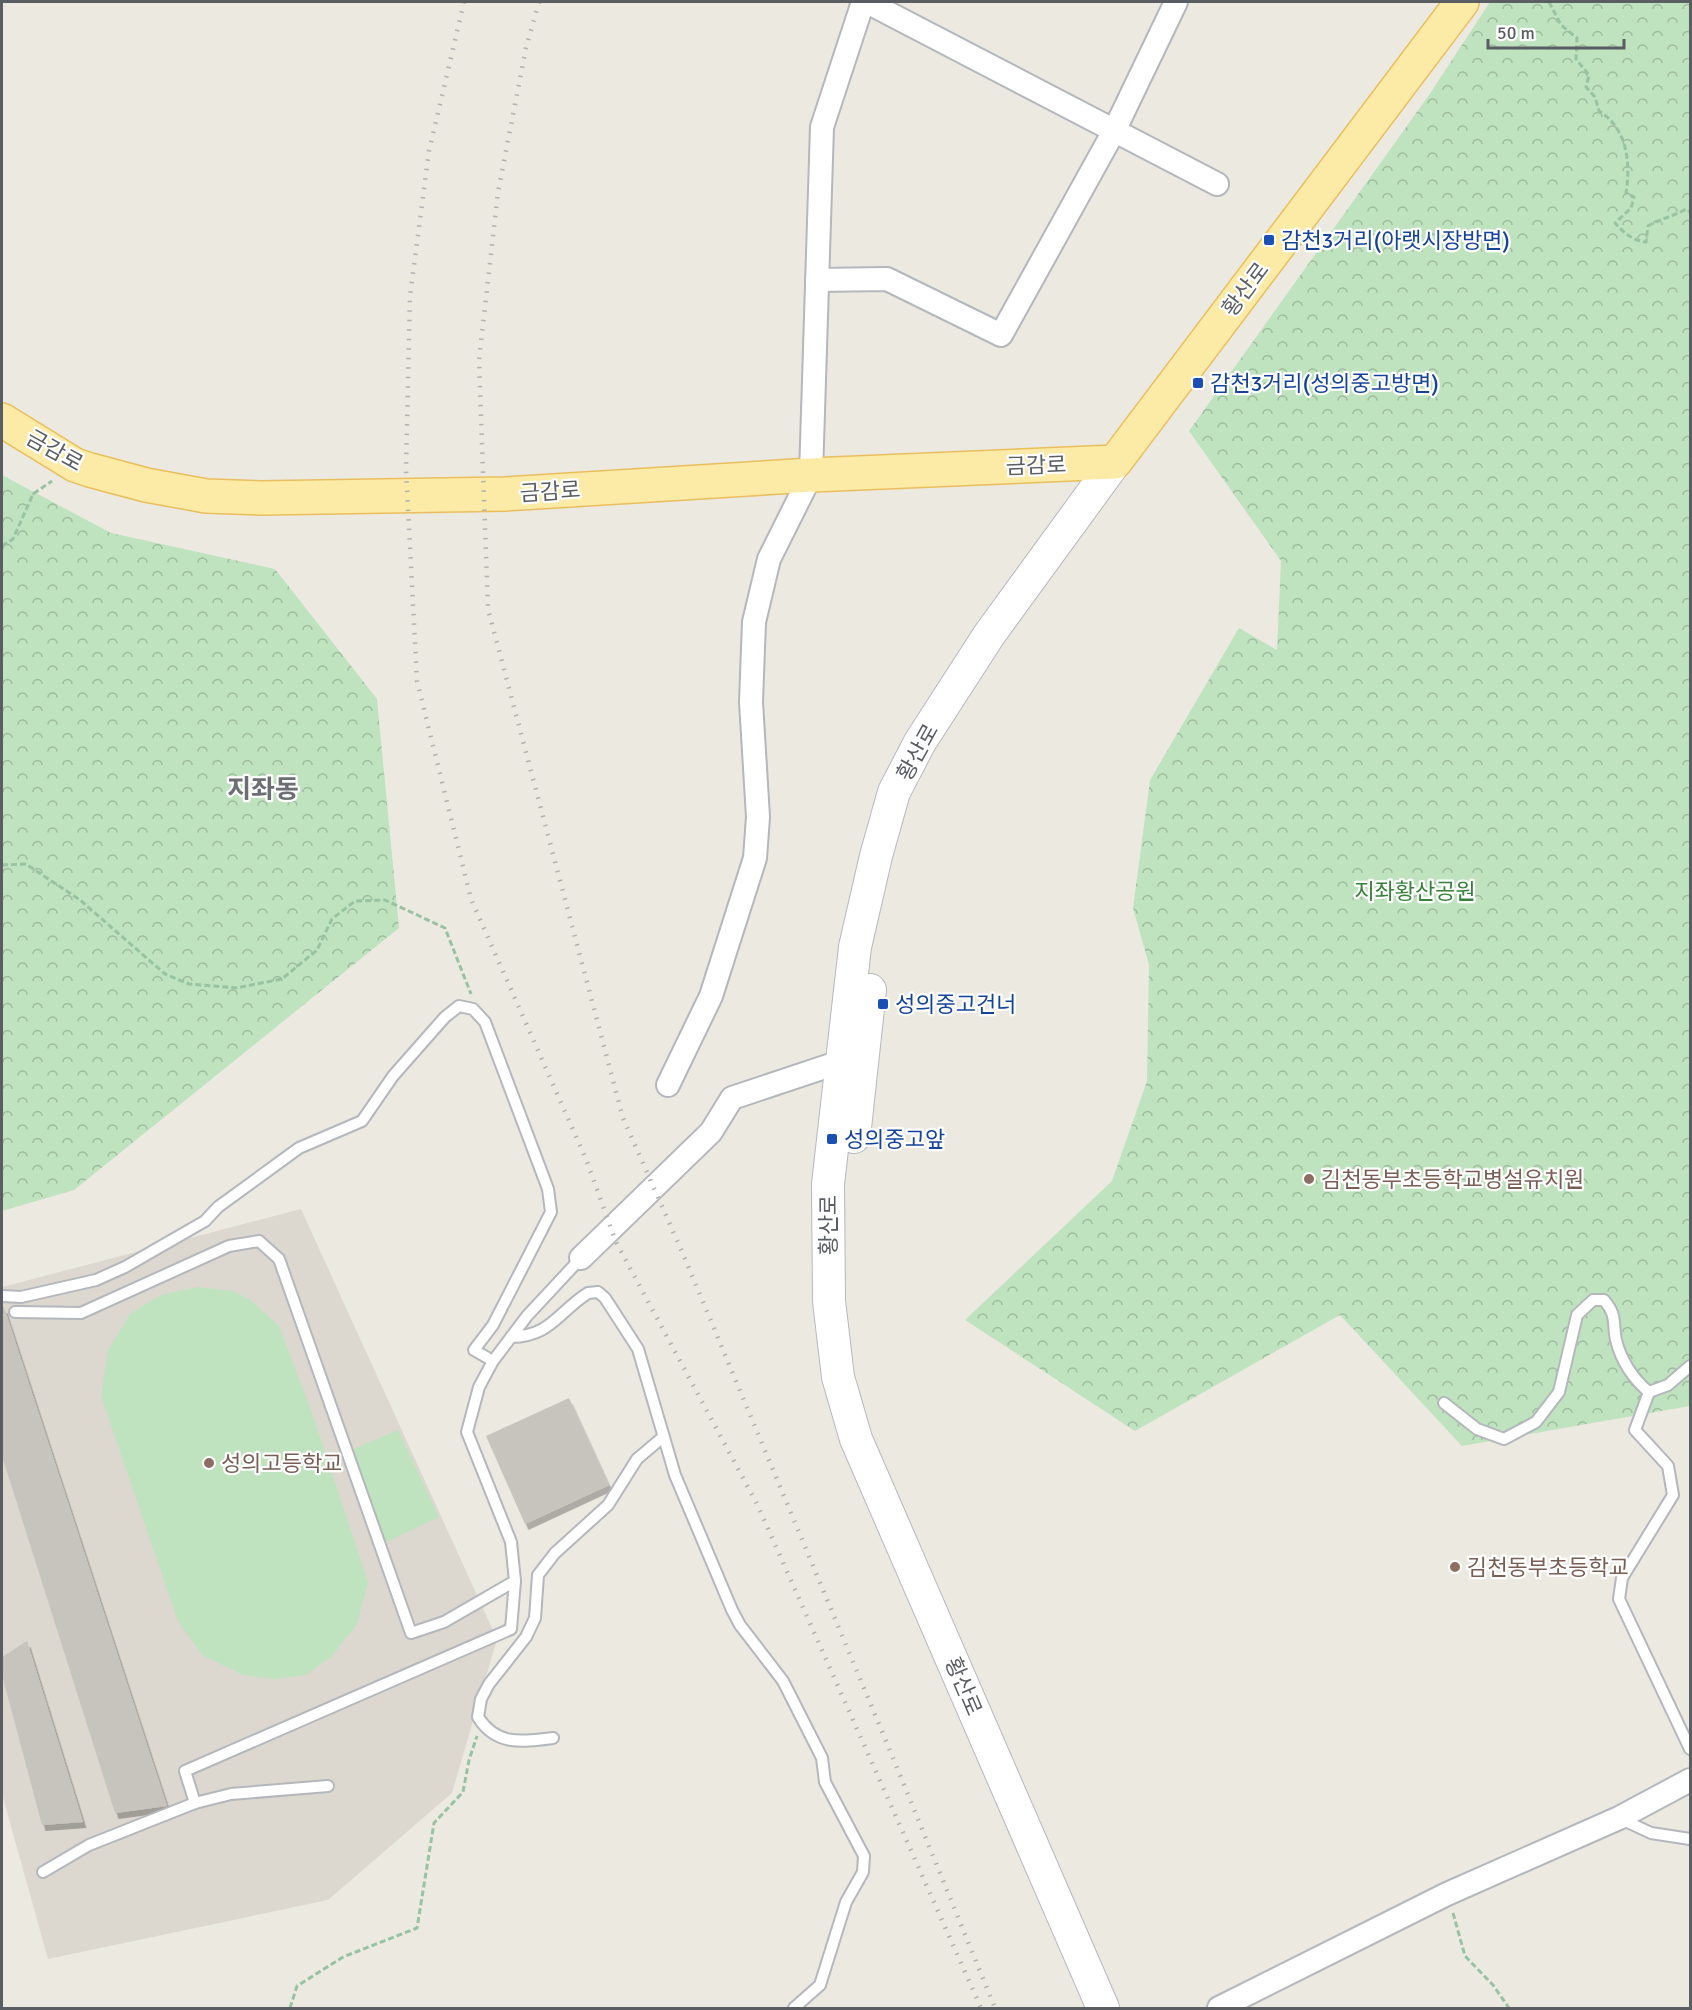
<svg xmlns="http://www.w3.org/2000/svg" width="1692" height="2010" viewBox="0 0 1692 2010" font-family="Signika,'Noto Sans KR',sans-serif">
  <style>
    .education { fill: #dcd8cf }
    .grass { fill: #bfe3be }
    .forest { fill: url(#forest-crowns) }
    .building { fill: #c7c4be; filter: url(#shadow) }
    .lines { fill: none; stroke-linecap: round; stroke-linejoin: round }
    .lane-casing { stroke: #b4b7bb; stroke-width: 14 }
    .street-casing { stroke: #b4b7bb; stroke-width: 26 }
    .secondary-casing { stroke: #b5b8bd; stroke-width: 34 }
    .primary-casing { stroke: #eabe5c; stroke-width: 36 }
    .path { stroke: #98c3a3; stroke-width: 3; stroke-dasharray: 6 3; stroke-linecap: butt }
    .lane { stroke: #fff; stroke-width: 10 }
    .street { stroke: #fff; stroke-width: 22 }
    .secondary { stroke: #fff; stroke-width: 32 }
    .primary { stroke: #fbeba7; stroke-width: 33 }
    .rail { stroke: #b0b1b1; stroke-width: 4.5; stroke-dasharray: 1.5 8; stroke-linecap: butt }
    .transit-dot { fill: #1a4fb4; stroke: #fff; stroke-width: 2 }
    .education-dot { fill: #8d6e63; stroke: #fff; stroke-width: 2 }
    .labels { text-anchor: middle; stroke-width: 4.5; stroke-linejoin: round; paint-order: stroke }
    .transit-label { font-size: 22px; fill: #164399; stroke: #fff; text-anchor: start }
    .street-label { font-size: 22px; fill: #5a5d61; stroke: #fff }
    .park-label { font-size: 22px; fill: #38813a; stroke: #fff }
    .education-label { font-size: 22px; fill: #785e54; stroke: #fff; text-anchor: start }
    .quarter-label { font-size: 26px; font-weight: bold; fill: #6b6f73; stroke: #fff }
  </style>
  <defs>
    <pattern id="forest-crowns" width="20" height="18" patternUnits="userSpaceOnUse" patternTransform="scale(1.5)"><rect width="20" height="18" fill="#bfe3be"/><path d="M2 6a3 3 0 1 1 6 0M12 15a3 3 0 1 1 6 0" fill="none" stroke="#9ebb9e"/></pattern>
    <filter id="shadow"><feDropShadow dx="3.5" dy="6" stdDeviation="0" flood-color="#0004"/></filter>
  </defs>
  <rect width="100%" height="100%" fill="#ece9e1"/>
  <polygon class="education" points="301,1209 497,1639 452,1793 328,1900 48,1959 2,1794 2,1287"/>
  <g class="grass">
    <polygon points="198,1287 233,1291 249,1299 279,1326 313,1416 368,1582 357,1624 332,1656 306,1675 274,1679 243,1675 202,1655 178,1621 101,1396 108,1350 130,1314 161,1295"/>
    <polygon points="398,1430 439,1517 384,1543 351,1450"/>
  </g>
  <g class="forest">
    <polygon points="1490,2 1690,2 1690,1406 1462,1446 1340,1315 1135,1431 965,1320 1112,1181 1147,1081 1149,965 1133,908 1150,780 1239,628 1277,650 1281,561 1189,431 1429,95"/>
    <polygon points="2,475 111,533 275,569 377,699 399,928 74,1190 2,1211"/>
  </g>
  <g class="building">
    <polygon points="2,1307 4,1307 167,1806 115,1813 2,1456"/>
    <polygon points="569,1398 609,1485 525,1524 486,1436"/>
    <polygon points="27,1641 83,1822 42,1825 2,1675 2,1657"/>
  </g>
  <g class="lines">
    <defs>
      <g id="lane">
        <polyline points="2,1296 21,1297 96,1280 125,1267 205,1221 218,1207 299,1148 362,1121 393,1076 445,1017 459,1006 473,1009 485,1022 548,1189 551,1212 493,1325 474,1350 493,1361"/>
        <polyline points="15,1312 81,1313 229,1246 259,1241 279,1259 411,1633 444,1622 515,1581"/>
        <path d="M511,1337C551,1336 557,1313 588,1293L598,1292L605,1298L638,1349L675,1475L732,1610L740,1625L783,1681L822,1758L825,1782L864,1856L863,1872L846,1902L820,1985L794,2008"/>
        <polyline points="1649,1392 1635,1430 1668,1466 1673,1495 1622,1578 1619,1599 1690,1749"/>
        <path d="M1444,1403L1477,1429L1504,1439L1536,1422L1559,1392L1577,1315L1593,1300H1604C1618,1317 1612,1322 1616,1340C1621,1361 1634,1380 1649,1392L1668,1385L1690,1366"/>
        <path d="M553,1738C522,1742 496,1746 478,1717L481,1699L489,1684L526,1637L535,1618L538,1575L555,1553L608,1505L637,1459L663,1437"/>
        <polyline points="195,1803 231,1794 328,1786"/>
        <polyline points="1619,1818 1651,1833 1690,1839"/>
        <polyline points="43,1872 89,1845 195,1803 185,1771 511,1629 515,1581 511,1542 467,1432 479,1387 493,1361 527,1316 581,1258"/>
      </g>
      <g id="street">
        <polyline points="867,2 1217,184"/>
        <polyline points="817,280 887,279 1001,335 1114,131 1176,2"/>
        <polyline points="668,1085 711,996 755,858 758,817 751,702 754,622 769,559 811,475 822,127 863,2"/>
        <polyline points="581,1258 711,1132 732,1098 840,1062"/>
        <polyline points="1219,2008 1447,1894 1619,1818 1690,1780"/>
      </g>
      <g id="secondary">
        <polyline points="854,1137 870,990"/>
        <polyline points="1103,2008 856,1439 838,1377 829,1301 828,1184 855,947 876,856 894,792 920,742 989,635 1115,462"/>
      </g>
      <polyline id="primary" points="2,420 75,465 90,470 146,485 206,496 261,498 505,494 811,475 1115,462 1462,2"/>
    </defs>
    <use href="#lane" class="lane-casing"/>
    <use href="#street" class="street-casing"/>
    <use href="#secondary" class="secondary-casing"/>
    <use href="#primary" class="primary-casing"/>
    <g class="path">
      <path d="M1549,2L1561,25L1577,38L1576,59L1589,75L1586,87L1595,97L1599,111C1627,128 1631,162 1626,193L1634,197L1631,208L1615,223C1624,233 1632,240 1646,242L1648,226C1661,218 1673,217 1686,209L1690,212"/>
      <polyline points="2,546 13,539 33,494 52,481"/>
      <polyline points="2,865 26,864 80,900 165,974 189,984 236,988 282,979 317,950 332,919 355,901 385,900 445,928 471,994"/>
      <polyline points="1453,1913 1465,1956 1493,1985 1509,2008"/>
      <polyline points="290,2008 297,1986 343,1957 417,1928 434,1823 463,1792 469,1760 477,1736"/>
    </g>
    <use href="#lane" class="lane"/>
    <use href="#street" class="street"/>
    <use href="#secondary" class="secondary"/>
    <use href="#primary" class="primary"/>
    <g class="rail">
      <polyline points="464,2 429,151 410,296 406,469 417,681 471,899 586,1159 616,1242 757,1504 981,2008"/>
      <polyline points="539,2 526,48 498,192 479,360 488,609 623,1118 683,1254 891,1753 995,2008"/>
    </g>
  </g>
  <g class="transit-dot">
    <rect x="1263" y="234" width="12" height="12" rx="3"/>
    <rect x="1192" y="377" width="12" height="12" rx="3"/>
    <rect x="877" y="998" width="12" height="12" rx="3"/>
    <rect x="826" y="1133" width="12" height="12" rx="3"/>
  </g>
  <g class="education-dot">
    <circle cx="1309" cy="1179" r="6"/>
    <circle cx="209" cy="1463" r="6"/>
    <circle cx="1455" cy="1567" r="6"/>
  </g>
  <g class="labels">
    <g class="transit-label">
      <text x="1281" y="248">감천3거리(아랫시장방면)</text>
      <text x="1210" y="391">감천3거리(성의중고방면)</text>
      <text x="895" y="1012">성의중고건너</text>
      <text x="844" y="1147">성의중고앞</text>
    </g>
    <g class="street-label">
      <text transform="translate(1245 289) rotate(-53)" y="8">황산로</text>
      <text transform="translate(55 450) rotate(29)" y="8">금감로</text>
      <text transform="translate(1036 465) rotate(-2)" y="8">금감로</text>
      <text transform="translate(550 491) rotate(-4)" y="8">금감로</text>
      <text transform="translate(917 752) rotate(-61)" y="8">황산로</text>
      <text transform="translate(828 1225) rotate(-90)" y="8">황산로</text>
      <text transform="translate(964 1686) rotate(67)" y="8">황산로</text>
    </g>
    <g class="park-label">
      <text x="1415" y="899">지좌황산공원</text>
    </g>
    <g class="education-label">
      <text x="1321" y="1187">김천동부초등학교병설유치원</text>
      <text x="221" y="1471">성의고등학교</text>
      <text x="1467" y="1575">김천동부초등학교</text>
    </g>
    <g class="quarter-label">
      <text x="263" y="798">지좌동</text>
    </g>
  </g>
  <rect width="1692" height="2010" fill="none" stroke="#5a5d61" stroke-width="6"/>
  <path d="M1488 39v9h136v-9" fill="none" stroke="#5a5d61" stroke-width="3"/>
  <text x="1497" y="39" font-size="18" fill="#5a5d61" stroke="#ffffff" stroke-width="4.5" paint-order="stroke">50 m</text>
</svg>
